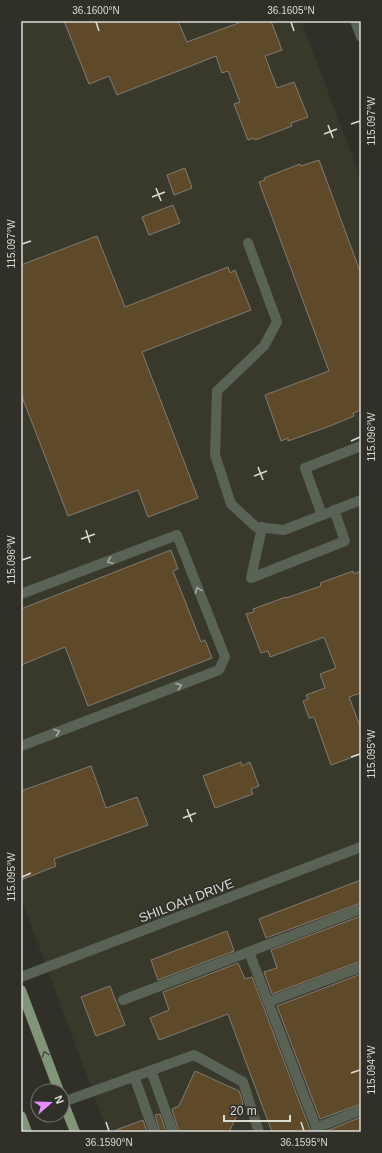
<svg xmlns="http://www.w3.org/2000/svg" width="382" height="1153" viewBox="0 0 382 1153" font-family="Arial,sans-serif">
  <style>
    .built { fill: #39392b }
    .building { fill: #5e4929; stroke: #827d75 }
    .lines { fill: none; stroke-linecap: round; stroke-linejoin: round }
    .service { stroke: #596355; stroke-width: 10 }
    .minor { stroke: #596355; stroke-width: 10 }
    .primary { stroke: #819579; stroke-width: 10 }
    .oneway { stroke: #a7aca2 }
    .oneway2 { stroke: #484e40 }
    .ticks { fill: none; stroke: #dbdcd6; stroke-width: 1.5 }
    .labels { text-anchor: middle; stroke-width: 3; stroke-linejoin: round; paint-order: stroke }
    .street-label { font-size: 13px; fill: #dbdcd6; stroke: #303028 }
    .neatline { fill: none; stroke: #dbdcd6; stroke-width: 1.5 }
    .ticks-label { font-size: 10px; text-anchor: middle; fill: #dbdcd6 }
  </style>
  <rect width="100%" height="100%" fill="#303028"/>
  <polygon class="built" points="21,21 301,21 361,179 361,1132 108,1132 21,898"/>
  <g class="building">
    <polygon points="64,21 178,21 187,42 244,21 271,21 282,50 265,56 277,88 294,82 308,117 291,123 292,126 255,140 254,138 248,140 234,104 240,102 228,71 222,73 216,56 117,95 109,76 89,84"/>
    <polygon points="319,160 361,274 361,410 353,413 354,416 330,426 288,441 288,438 281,441 265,395 329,371 259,182 265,180 264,178 300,164 301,166"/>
    <polygon points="185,168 192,188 174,195 167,175"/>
    <polygon points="173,205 180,223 149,235 142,217"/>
    <polygon points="97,236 125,307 228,267 230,273 235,270 251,310 142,352 198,498 148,517 138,490 68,516 21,394 21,265"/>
    <polygon points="171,550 178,569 173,571 185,601 201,642 205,640 212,658 88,706 65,647 21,665 21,609"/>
    <polygon points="353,571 354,574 361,571 361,693 349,697 361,729 361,754 331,765 314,717 309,718 303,701 308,699 306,695 325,688 320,674 336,668 324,637 270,657 268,651 261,653 246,614 254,612 253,609 286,597 286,598 321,586 320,583"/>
    <polygon points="241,762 242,766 250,762 259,786 251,789 253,794 215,808 203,776"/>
    <polygon points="91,766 106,808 137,797 148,825 54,859 56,866 21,880 21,791"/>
    <polygon points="361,880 361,903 266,938 259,919"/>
    <polygon points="361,916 361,961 272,994 264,972 277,968 271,950"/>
    <polygon points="227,931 234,951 158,980 151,960"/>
    <polygon points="238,963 245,979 252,977 311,1132 272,1132 228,1014 159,1040 150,1018 169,1010 163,992"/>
    <polygon points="361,974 361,1104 320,1119 277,1006"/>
    <polygon points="110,986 125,1025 96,1036 81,997"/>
    <polygon points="195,1071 239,1091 243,1103 229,1132 179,1132 172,1109 179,1106"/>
    <polygon points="160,1114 166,1132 160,1132 155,1115"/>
    <polygon points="361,1117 361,1132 324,1132"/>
    <polygon points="143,1120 147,1132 116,1132 116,1130"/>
  </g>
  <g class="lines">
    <g class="service">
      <polyline points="217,391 264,346 277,322 248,243"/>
      <polyline points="322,515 305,468 361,446"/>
      <polyline points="262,527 251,578 345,541 334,510"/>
      <polyline points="21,594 177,535 225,657 219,670 21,746"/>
      <polyline points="249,952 318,1132"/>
      <polyline points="123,1000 361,909"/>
      <polyline points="268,1002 361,967"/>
      <polyline points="151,1070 173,1132"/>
      <polyline points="134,1076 154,1132"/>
      <polyline points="63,1102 194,1055 243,1082 259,1132"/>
      <polyline points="316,1128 361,1110"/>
    </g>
    <g class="minor">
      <polyline points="355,21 361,37"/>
      <polyline points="217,391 215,455 231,504 256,527 284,530 361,500"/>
      <polyline points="21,977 361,847"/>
    </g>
    <g class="primary">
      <polyline points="21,990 59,1091"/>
      <polyline points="62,1099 75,1132"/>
      <polyline points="21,1116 27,1132"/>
    </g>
  </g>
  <defs><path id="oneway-chevron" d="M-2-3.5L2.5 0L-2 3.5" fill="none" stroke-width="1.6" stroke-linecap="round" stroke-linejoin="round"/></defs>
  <g class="oneway">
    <use href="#oneway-chevron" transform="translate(110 561) rotate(159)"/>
    <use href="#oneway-chevron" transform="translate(198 590) rotate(-111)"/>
    <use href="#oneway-chevron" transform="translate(179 686) rotate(-21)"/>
    <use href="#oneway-chevron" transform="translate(57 732) rotate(-21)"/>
  </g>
  <use class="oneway2" href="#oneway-chevron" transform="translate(45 1054) rotate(-110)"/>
  <path class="ticks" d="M96,22L99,31M291,22L294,31M351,124L360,121M328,125L333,138M324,134L337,129M156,188L161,201M152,197L165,192M22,244L31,241M351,441L360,437M258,467L263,480M254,476L267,471M86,530L90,543M81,539L95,534M22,560L31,557M351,757L360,754M187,809L192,822M183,818L196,813M22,877L31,873M351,1073L360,1070M106,1122L109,1131M301,1122L304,1131"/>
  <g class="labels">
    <g class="street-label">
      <text transform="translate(186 900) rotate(-21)" y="5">SHILOAH DRIVE</text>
    </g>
  </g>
  <rect width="382" height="1153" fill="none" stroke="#303028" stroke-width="44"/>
  <g transform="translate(50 1103) rotate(70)"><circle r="19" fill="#303028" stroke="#74756e"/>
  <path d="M0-3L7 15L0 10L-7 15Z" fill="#e98dfd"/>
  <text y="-6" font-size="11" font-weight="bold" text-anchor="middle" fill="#dbdcd6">N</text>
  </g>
  <path d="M224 1115v6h66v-6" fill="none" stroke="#dbdcd6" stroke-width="2"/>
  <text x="230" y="1115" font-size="12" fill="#dbdcd6" stroke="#303028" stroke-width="3" paint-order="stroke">20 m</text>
  <rect x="22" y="22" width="338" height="1109" class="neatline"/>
  <g class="ticks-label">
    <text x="96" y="14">36.1600°N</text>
    <text x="291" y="14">36.1605°N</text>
    <text transform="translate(371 121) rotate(-90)" y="4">115.097°W</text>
    <text transform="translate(11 244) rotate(-90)" y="4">115.097°W</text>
    <text transform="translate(371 437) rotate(-90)" y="4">115.096°W</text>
    <text transform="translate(11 560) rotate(-90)" y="4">115.096°W</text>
    <text transform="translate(371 754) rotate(-90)" y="4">115.095°W</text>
    <text transform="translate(11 877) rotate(-90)" y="4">115.095°W</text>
    <text transform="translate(371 1070) rotate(-90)" y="4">115.094°W</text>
    <text x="109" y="1146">36.1590°N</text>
    <text x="304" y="1146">36.1595°N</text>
  </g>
</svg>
